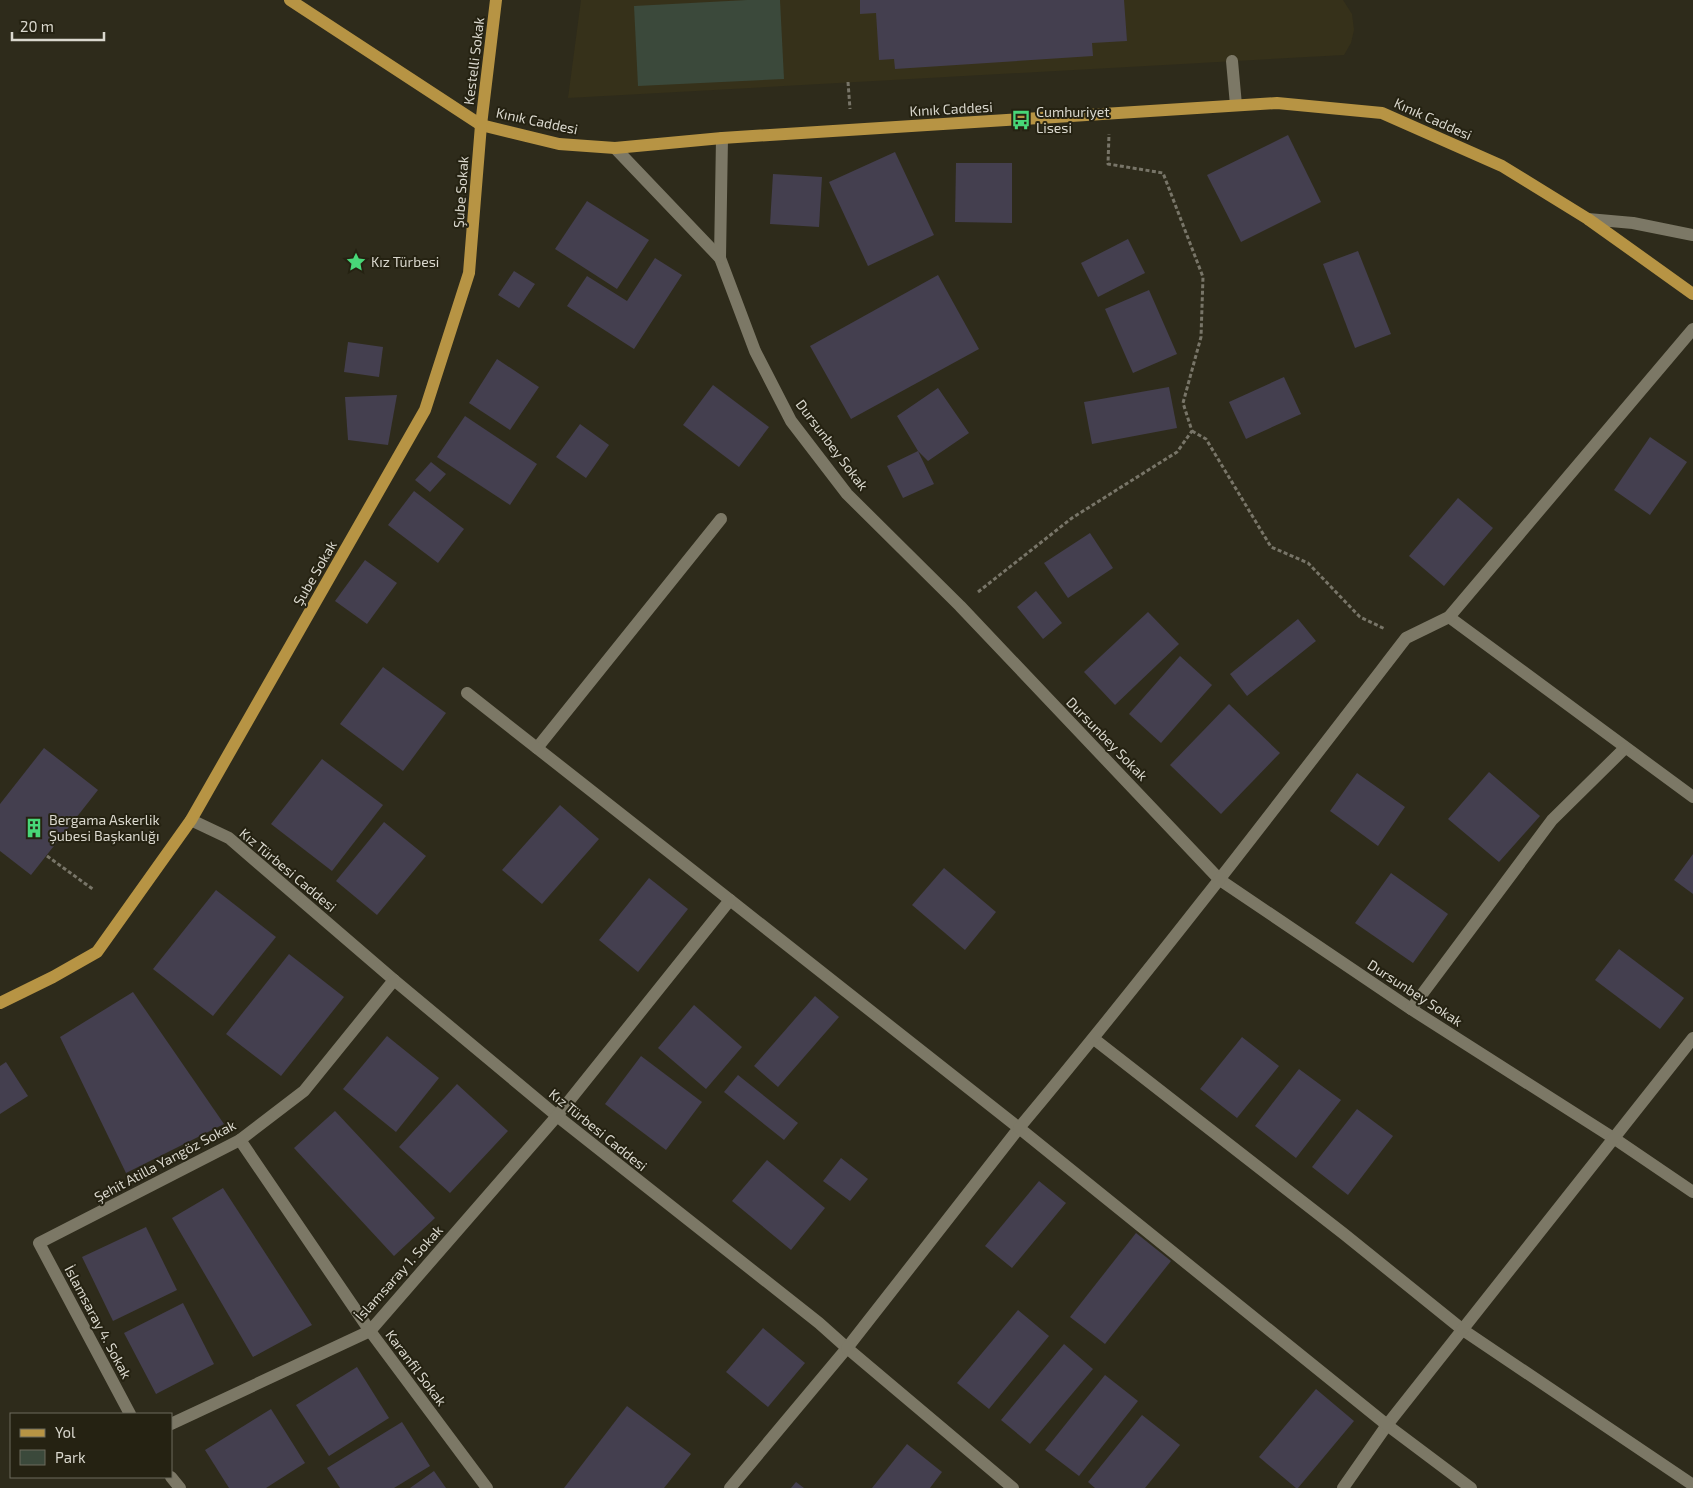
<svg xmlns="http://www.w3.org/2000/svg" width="1693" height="1488" viewBox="0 0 1693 1488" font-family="'Exo 2',sans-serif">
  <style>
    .built { fill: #36311a }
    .green { fill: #3b493b }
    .building { fill: #443f4f }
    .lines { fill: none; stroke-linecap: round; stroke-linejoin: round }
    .path { stroke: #787568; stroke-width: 3; stroke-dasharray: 4 2.5; stroke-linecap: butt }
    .minor { stroke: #7c7866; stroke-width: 12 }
    .major { stroke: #b79444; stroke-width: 12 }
    .labels { text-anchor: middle; stroke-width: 4; stroke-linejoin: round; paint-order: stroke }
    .street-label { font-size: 14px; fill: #dad8ce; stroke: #252212 }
    .poi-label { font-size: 14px; fill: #dad8ce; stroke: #252212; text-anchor: start }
  </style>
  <rect width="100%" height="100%" fill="#2e2b1b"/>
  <polygon class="built" points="581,0 1343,0 1352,14 1354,30 1351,43 1344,55 568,98"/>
  <polygon class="green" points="747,0 780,0 784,79 638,86 634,6"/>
  <g class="building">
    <polygon points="860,0 1124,0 1127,41 1092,43 1093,56 895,69 894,59 879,60 876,13 860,14"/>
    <polygon points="1288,135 1321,202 1241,242 1207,175"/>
    <polygon points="895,152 934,235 868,266 829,182"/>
    <polygon points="956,163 1012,163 1012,223 955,222"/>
    <polygon points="773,174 822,177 819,227 770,224"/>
    <polygon points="587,201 649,240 617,289 555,249"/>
    <polygon points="1128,239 1145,273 1098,297 1081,263"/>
    <polygon points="1358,251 1391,334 1355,348 1323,264"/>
    <polygon points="655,258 682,275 634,349 567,306 587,276 627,301"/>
    <polygon points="514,271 535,284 519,308 498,295"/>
    <polygon points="938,275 979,349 851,419 810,346"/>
    <polygon points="1149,290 1177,354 1133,373 1105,309"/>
    <polygon points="348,342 383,347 379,377 344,372"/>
    <polygon points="497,359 539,387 510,430 469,403"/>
    <polygon points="1284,377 1301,414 1246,439 1229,402"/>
    <polygon points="713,385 769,427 739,467 683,425"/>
    <polygon points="1169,387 1177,428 1092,444 1084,402"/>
    <polygon points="938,388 969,433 928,461 918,451 934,484 903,498 887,466 918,451 897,416"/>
    <polygon points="397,395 388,445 348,440 345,397"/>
    <polygon points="465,416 537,464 510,505 437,457"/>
    <polygon points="580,424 609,445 586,478 556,457"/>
    <polygon points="1650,437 1687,462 1650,515 1614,490"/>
    <polygon points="431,462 446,474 430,492 415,480"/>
    <polygon points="414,491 464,529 438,563 388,525"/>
    <polygon points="1458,498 1493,528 1444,586 1409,556"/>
    <polygon points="1090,533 1113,568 1068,598 1044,563"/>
    <polygon points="365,560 397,583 367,624 335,601"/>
    <polygon points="1036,591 1062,623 1043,639 1017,607"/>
    <polygon points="1148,612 1179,644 1115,705 1084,672"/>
    <polygon points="1298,619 1316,641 1247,696 1230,674"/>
    <polygon points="1180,656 1212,685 1161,743 1129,714"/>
    <polygon points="383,667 446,713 403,771 340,724"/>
    <polygon points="1229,704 1280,753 1221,814 1170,765"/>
    <polygon points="44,748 98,790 31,875 0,851 0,804"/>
    <polygon points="322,759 383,805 332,871 271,824"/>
    <polygon points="1489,772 1540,816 1499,862 1448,819"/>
    <polygon points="1357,773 1405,807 1378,846 1330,811"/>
    <polygon points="560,805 599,839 542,904 502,870"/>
    <polygon points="384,822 426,856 377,915 336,881"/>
    <polygon points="1693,854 1693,894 1674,880"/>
    <polygon points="944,868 996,912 965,950 912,905"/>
    <polygon points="1391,873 1448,914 1413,963 1355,923"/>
    <polygon points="649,878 688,909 638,972 599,940"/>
    <polygon points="216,890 276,937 213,1016 153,969"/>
    <polygon points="1619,949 1684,998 1660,1029 1595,980"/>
    <polygon points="289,954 344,997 281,1076 226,1034"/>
    <polygon points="133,992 224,1124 126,1173 60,1037"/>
    <polygon points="815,996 839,1017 778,1087 754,1066"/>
    <polygon points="694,1005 742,1047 706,1089 658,1048"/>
    <polygon points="387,1036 439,1078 396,1132 343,1089"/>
    <polygon points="1242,1037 1279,1066 1237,1118 1200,1089"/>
    <polygon points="641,1056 702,1102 666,1150 605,1104"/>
    <polygon points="6,1062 28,1096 0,1114 0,1066"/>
    <polygon points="1299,1069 1341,1100 1296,1158 1255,1126"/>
    <polygon points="738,1075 798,1123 784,1140 724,1092"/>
    <polygon points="457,1084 508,1131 450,1193 399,1147"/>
    <polygon points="1357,1109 1393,1136 1348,1195 1312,1167"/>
    <polygon points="335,1111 435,1218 394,1256 294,1148"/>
    <polygon points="841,1158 868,1179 850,1201 823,1181"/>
    <polygon points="767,1160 825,1208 791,1250 732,1201"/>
    <polygon points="1039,1181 1066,1203 1012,1268 985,1246"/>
    <polygon points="223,1188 312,1325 253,1357 172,1218"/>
    <polygon points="146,1227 177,1290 113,1321 82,1257"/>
    <polygon points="1136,1233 1171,1261 1105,1344 1070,1317"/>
    <polygon points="183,1303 214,1364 156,1394 124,1333"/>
    <polygon points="1018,1310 1049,1336 989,1409 957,1383"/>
    <polygon points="763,1328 805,1363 768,1407 726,1372"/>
    <polygon points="1064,1344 1093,1369 1030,1444 1001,1420"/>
    <polygon points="357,1367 389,1418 329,1456 296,1405"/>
    <polygon points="1105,1375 1138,1401 1079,1476 1045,1450"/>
    <polygon points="1316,1389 1354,1421 1298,1488 1296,1488 1259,1457"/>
    <polygon points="627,1406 691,1454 664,1488 564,1488"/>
    <polygon points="271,1409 305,1463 266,1488 229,1488 205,1450"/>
    <polygon points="1142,1415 1180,1445 1145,1488 1095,1488 1088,1482"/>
    <polygon points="402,1422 430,1466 394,1488 340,1488 327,1468"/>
    <polygon points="907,1444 942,1472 930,1488 872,1488"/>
    <polygon points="434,1471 446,1488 410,1488"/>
    <polygon points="796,1482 804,1488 791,1488"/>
  </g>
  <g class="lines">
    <g class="path">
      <polyline points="848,82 850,109"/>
      <polyline points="1192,431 1206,439 1271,547 1308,563 1360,617 1385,629"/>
      <polyline points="978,592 1072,518 1177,452 1192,431 1183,403 1201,337 1203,277 1163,173 1108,164 1109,134"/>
      <polyline points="47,856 94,890"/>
    </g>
    <g class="minor">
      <polyline points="1232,61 1236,105"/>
      <polyline points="722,138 720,258 755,351 791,421 847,494 960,606 1220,880 1411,1009 1615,1139 1693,1192"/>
      <polyline points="615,148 720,258"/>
      <polyline points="1588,219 1633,223 1693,235"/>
      <polyline points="1449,617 1693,797"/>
      <polyline points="537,748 721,519"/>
      <polyline points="191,820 229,838 394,980 557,1116 819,1323 847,1348 730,1488"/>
      <polyline points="730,900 1019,1128 847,1348 1013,1488"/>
      <polyline points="1411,1009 1552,820 1625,748"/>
      <polyline points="1094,1039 1344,1234 1463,1330 1693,1485"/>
      <polyline points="240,1140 370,1331 487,1488"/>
      <polyline points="130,1414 39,1243 240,1140 304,1091 394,980"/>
      <polyline points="171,1424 370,1331 557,1116 730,900 467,693"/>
      <polyline points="171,1477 180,1488"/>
      <polyline points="1343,1488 1387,1425 1693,1038"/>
      <path d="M1471,1488L1387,1425L1019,1128C1152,969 1279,803 1406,638L1449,617L1693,329"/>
    </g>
    <g class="major">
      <polyline points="290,0 481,125 559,144 615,148 722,138 1277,103 1382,113 1502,166 1588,219 1693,294"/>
      <polyline points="0,1003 53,977 97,952 191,820 425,410 469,273 481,125 496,0"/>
    </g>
  </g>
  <defs>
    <symbol id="bus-bare" viewBox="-9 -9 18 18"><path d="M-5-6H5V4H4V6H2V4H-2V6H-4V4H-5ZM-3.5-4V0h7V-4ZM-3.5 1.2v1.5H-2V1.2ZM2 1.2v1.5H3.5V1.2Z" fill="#48d778" stroke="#252212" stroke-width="2.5" paint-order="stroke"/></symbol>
    <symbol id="sight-bare" viewBox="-9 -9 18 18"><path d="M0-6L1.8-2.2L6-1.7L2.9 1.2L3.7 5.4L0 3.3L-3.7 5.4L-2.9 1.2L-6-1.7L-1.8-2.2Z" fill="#48d778" stroke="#252212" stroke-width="2.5" paint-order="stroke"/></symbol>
    <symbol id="building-bare" viewBox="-9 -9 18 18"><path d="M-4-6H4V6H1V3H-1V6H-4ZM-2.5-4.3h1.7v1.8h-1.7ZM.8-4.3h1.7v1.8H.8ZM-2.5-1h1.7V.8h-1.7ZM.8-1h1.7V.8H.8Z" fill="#48d778" stroke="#252212" stroke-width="2.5" paint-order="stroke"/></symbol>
  </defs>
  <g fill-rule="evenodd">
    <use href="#bus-bare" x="1007" y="106" width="28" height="28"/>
    <use href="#sight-bare" x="342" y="248" width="28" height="28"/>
    <use href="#building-bare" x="20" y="814" width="28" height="28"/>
  </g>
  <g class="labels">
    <g class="street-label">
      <text transform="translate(474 61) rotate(-83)" y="5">Kestelli Sokak</text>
      <text transform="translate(951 109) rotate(-3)" y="5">Kınık Caddesi</text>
      <text transform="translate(1433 119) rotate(24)" y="5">Kınık Caddesi</text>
      <text transform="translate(537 121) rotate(12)" y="5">Kınık Caddesi</text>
      <text transform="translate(461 192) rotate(-86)" y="5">Şube Sokak</text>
      <text transform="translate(832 445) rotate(53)" y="5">Dursunbey Sokak</text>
      <text transform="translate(315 573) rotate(-60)" y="5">Şube Sokak</text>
      <text transform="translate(1107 739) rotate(46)" y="5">Dursunbey Sokak</text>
      <text transform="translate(288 870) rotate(40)" y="5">Kız Türbesi Caddesi</text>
      <text transform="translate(1415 993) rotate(33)" y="5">Dursunbey Sokak</text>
      <text transform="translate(598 1130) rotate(39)" y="5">Kız Türbesi Caddesi</text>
      <text transform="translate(165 1161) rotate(-28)" y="5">Şehit Atilla Yangöz Sokak</text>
      <text transform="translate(399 1273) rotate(-48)" y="5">İslamsaray 1. Sokak</text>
      <text transform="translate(98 1322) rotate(62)" y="5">İslamsaray 4. Sokak</text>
      <text transform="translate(416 1368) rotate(53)" y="5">Karanfil Sokak</text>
    </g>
    <g class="poi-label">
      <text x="1036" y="117">Cumhuriyet<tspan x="1036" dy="16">Lisesi</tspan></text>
      <text x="371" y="267">Kız Türbesi</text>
      <text x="49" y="825">Bergama Askerlik<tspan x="49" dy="16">Şubesi Başkanlığı</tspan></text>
    </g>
  </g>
  <rect x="10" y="1413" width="162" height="65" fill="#252212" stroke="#6d6b5d"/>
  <rect x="20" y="1429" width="25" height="8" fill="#b79444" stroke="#6d6b5d"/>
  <text x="55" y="1438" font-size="15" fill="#dad8ce">Yol</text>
  <rect x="20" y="1450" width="25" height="15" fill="#3b493b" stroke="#6d6b5d"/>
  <text x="55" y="1463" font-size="15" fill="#dad8ce">Park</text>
  <path d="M12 32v8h92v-8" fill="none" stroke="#dad8ce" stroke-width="2.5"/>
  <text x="20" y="32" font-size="15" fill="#dad8ce" stroke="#252212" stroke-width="4" paint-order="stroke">20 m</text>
</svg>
